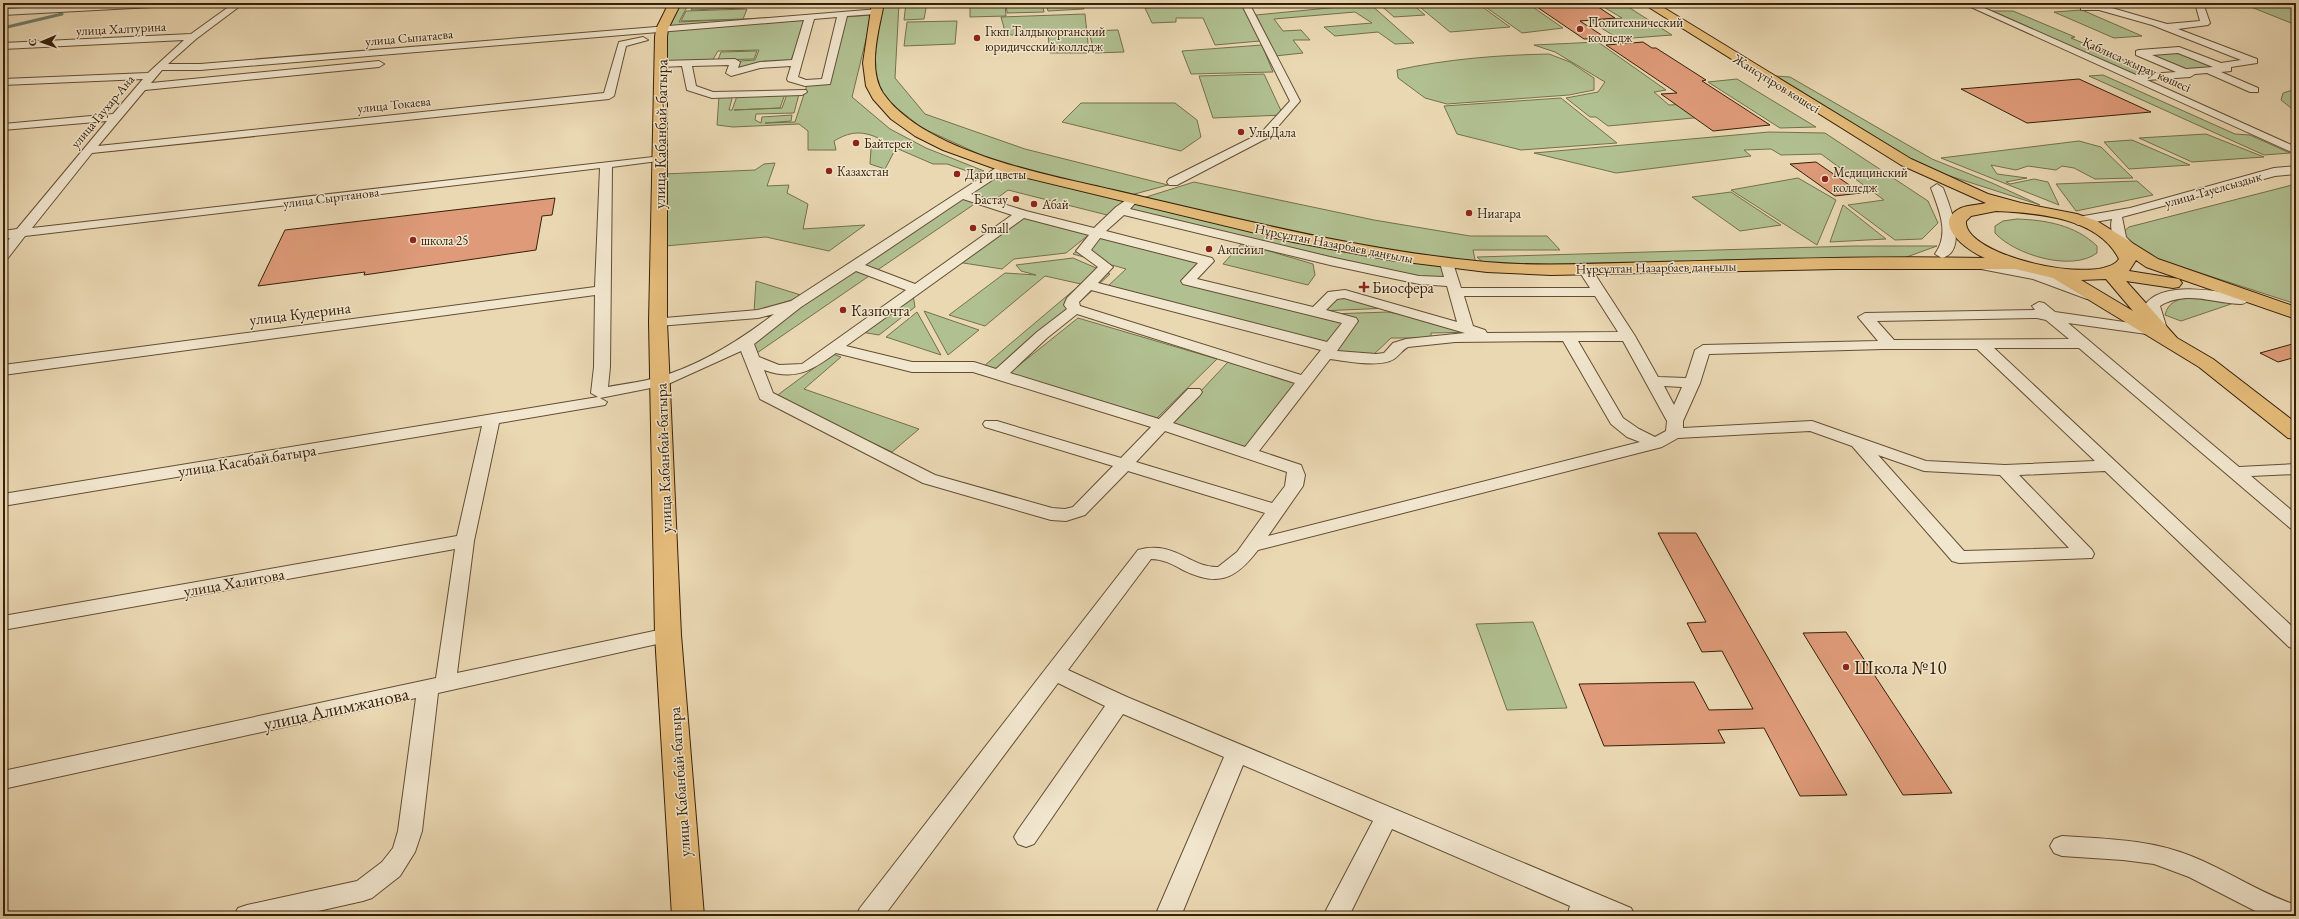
<svg xmlns="http://www.w3.org/2000/svg" width="2299" height="919" viewBox="0 0 2299 919" font-family="'EB Garamond',serif">
  <style>
    .green { fill: #b1c091; stroke: #74704c }
    .lines { fill: none; stroke-linecap: round; stroke-linejoin: round }
    .stream { stroke: #717c6e; stroke-width: 3 }
    .building { fill: #df9b79; stroke: #372008 }
    .minor-casing { stroke: #644e33; stroke-width: 2 }
    .major-casing { stroke: #372008; stroke-width: 2 }
    .minor { fill: #f1e6ce; fill-rule: evenodd }
    .major { fill: #e5bc7a; fill-rule: evenodd }
    .poi-dot { fill: #8f2418; stroke: #f1e6ce; stroke-width: 1.5 }
    .labels { text-anchor: middle; stroke-width: 3; stroke-linejoin: round; paint-order: stroke }
    .far-poi-label { font-size: 13px; fill: #372008; stroke: #f1e6ce; text-anchor: start }
    .far-street-label { font-size: 13px; fill: #372008; stroke: #f1e6ce }
    .street-label { font-size: 16px; fill: #372008; stroke: #f1e6ce }
    .poi-label { font-size: 16px; fill: #372008; stroke: #f1e6ce; text-anchor: start }
    .near-poi-label { font-size: 19px; fill: #372008; stroke: #f1e6ce; text-anchor: start }
    .near-street-label { font-size: 19px; fill: #372008; stroke: #f1e6ce }
  </style>
  <rect width="100%" height="100%" fill="#ead8b3"/>
  <filter id="stains"><feTurbulence type="fractalNoise" baseFrequency=".005" numOctaves="4"/><feColorMatrix values="0 0 0 0 .2 0 0 0 0 .09 0 0 0 0 .02 0 0 0 .5 -.17"/></filter>
  <radialGradient id="worn" r=".72"><stop offset=".6" stop-color="#630" stop-opacity="0"/><stop offset="1" stop-color="#630" stop-opacity=".3"/></radialGradient>
  <g class="green">
    <polygon points="679,3 689,3 679,22 785,17 667,27"/>
    <polygon points="695,3 746,3 744,8 691,10"/>
    <polygon points="880,3 899,3 895,78 925,114 1025,149 1168,185 1131,195 1001,164 922,128 883,97 870,59"/>
    <polygon points="906,3 927,3 924,19 904,20"/>
    <polygon points="970,3 1005,3 1006,16 970,17"/>
    <polygon points="1006,3 1042,3 1044,12 1007,13"/>
    <polygon points="1059,3 1082,3 1084,9 1048,11 1046,4"/>
    <polygon points="1241,3 1260,41 1215,45 1203,18 1176,18 1176,22 1152,23 1145,8"/>
    <polygon points="1378,3 1411,3 1425,15 1394,17"/>
    <polygon points="1415,3 1477,3 1510,27 1450,32"/>
    <polygon points="1480,3 1527,3 1563,28 1522,33"/>
    <polygon points="1597,3 1622,3 1672,35 1619,39 1590,21 1622,18"/>
    <polygon points="2241,3 2296,3 2296,25"/>
    <polygon points="1370,4 1414,43 1395,44 1378,32 1335,36 1324,27 1372,23 1355,12 1274,19 1283,31 1301,30 1310,40 1293,40 1303,53 1275,56 1256,15"/>
    <polygon points="747,9 743,19 681,21 686,11"/>
    <polygon points="2082,10 2142,36 2114,38 2054,12"/>
    <polygon points="1990,11 2013,11 2075,37 2071,38 2165,77 2144,80"/>
    <polygon points="1085,14 1089,53 1050,53 1048,35 1006,35 1001,17"/>
    <path d="M872,15L852,97L890,129L926,148L984,171L973,173L947,164H933L896,148L885,169L870,164L871,149L879,144L878,138C861,130 849,132 834,141L836,150H808V131L799,124L733,127L717,125L719,96L733,95L729,110H732L737,96L785,94L780,108L734,110L782,108L787,94H799L794,113L756,114L755,120L761,123L762,117L792,115L791,121L765,123L795,122L807,85L829,83L844,17Z"/>
    <polygon points="806,20 790,63 736,69 740,61 755,60 759,50 718,51 712,61 664,62 667,30"/>
    <polygon points="957,21 955,44 904,46 907,22"/>
    <polygon points="1118,30 1124,52 1094,53 1089,31"/>
    <polygon points="1598,42 1666,90 1654,92 1669,105 1709,103 1725,115 1608,126 1596,117 1590,117 1566,98 1598,92 1605,82 1555,52 1534,45"/>
    <polygon points="1262,45 1273,72 1191,74 1182,51"/>
    <polygon points="757,51 754,59 718,60 721,52"/>
    <polygon points="2179,51 2221,68 2186,71 2145,54"/>
    <path d="M1549,54L1570,62L1594,78V90L1569,95L1447,104L1425,98L1398,78L1397,70C1447,59 1499,55 1549,54Z"/>
    <polygon points="1264,74 1283,115 1213,118 1199,76"/>
    <polygon points="2103,75 2235,134 2250,135 2290,153 2264,155 2089,76"/>
    <polygon points="1775,76 1790,77 1932,159 1992,183 2040,205 1925,168"/>
    <polygon points="1737,79 1816,127 1780,128 1708,82"/>
    <polygon points="2296,89 2296,112 2281,100 2283,93"/>
    <polygon points="1561,98 1617,143 1521,150 1457,134 1444,106"/>
    <polygon points="1081,103 1175,103 1197,120 1201,137 1181,151 1062,122"/>
    <polygon points="1769,132 1825,133 1928,201 1938,223 1922,239 1895,240 1848,205 1884,200 1821,154 1781,155 1771,149 1744,150 1751,156 1616,173 1534,153"/>
    <polygon points="2206,134 2264,157 2192,162 2139,138"/>
    <polygon points="2132,140 2190,165 2129,169 2104,142"/>
    <polygon points="2079,141 2101,147 2133,178 2095,179 2074,168 2062,166 2056,170 2028,166 2016,170 1991,165 1997,174 2027,178 2006,182 2010,184 2034,179 2048,182 2059,205 1941,158"/>
    <polygon points="775,163 767,186 789,185 787,193 808,204 803,229 865,225 829,251 766,237 665,246 664,174 755,170 764,164"/>
    <polygon points="1003,169 1128,200 1111,216 1008,190 992,202 965,195"/>
    <polygon points="1798,178 1836,200 1817,245 1731,190"/>
    <polygon points="2137,181 2153,195 2076,211 2056,184"/>
    <polygon points="1194,182 1374,220 1470,236 1547,236 1560,250 1473,250 1476,264 1396,254 1143,198"/>
    <polygon points="2296,184 2296,304 2151,257 2126,243 2121,234 2129,227"/>
    <polygon points="1731,192 1781,225 1740,231 1692,197"/>
    <polygon points="963,198 976,203 876,271 860,265"/>
    <polygon points="1134,202 1443,264 1447,280 1421,278 1125,209"/>
    <polygon points="1843,205 1886,239 1830,242"/>
    <polygon points="1023,216 1091,233 1066,253 1014,259 1002,269 957,262"/>
    <path d="M2017,219C2046,220 2075,225 2097,246V253C2072,272 2015,255 1995,233V226L2003,221Z"/>
    <polygon points="1098,234 1204,262 1185,280 1348,322 1329,346 1107,287 1126,269 1073,254"/>
    <polygon points="1242,243 1313,264 1315,275 1308,285 1223,264"/>
    <polygon points="1854,246 1937,246 1901,259 1486,265 1477,257"/>
    <polygon points="1073,258 1110,274 1069,312 995,370 984,366 1081,284 1045,276 985,326 949,315 1005,273 1036,275 1021,271 1016,265"/>
    <polygon points="856,268 869,276 754,355 745,336"/>
    <polygon points="756,281 804,296 754,312"/>
    <polygon points="1331,291 1390,308 1319,311"/>
    <polygon points="913,295 915,307 879,335 861,332"/>
    <path d="M2190,296L2237,302L2181,321L2165,315C2168,302 2177,300 2190,296Z"/>
    <polygon points="924,311 979,330 948,355"/>
    <polygon points="917,312 941,355 886,337"/>
    <polygon points="1388,312 1459,326 1478,332 1431,333 1431,338 1391,338 1372,356 1333,352 1355,320 1329,314"/>
    <polygon points="1078,318 1217,359 1156,419 1008,374"/>
    <polygon points="833,354 841,357 804,389 919,429 892,452 775,397"/>
    <polygon points="1228,362 1298,382 1244,449 1171,423"/>
    <polygon points="1533,622 1567,708 1507,710 1476,624"/>
  </g>
  <g class="lines">
    <polyline class="stream" points="3,28 62,14"/>
  </g>
  <g class="building">
    <polygon points="1531,3 1592,3 1615,18 1580,21 1606,38 1584,39"/>
    <polygon points="1643,42 1652,48 1656,48 1706,80 1702,81 1770,125 1713,131 1661,94 1677,93 1606,45"/>
    <polygon points="2079,79 2151,112 2027,123 1961,89"/>
    <polygon points="1816,162 1861,193 1835,196 1790,164"/>
    <polygon points="555,198 552,215 542,216 536,250 364,275 365,272 258,286 285,230"/>
    <polygon points="2296,343 2296,357 2278,362 2260,353"/>
    <polygon points="1658,533 1696,533 1847,795 1800,796 1764,728 1718,730 1725,743 1604,746 1579,684 1694,682 1709,710 1753,709 1722,651 1702,652 1687,623 1706,622"/>
    <polygon points="1846,632 1952,793 1903,795 1803,633"/>
  </g>
  <g class="lines">
    <defs>
      <g id="minor">
        <polygon points="121,3 175,3 171,6 3,15 3,9"/>
        <path d="M234,3H244L196,39L168,64H200L879,9V13L876,14L847,16L830,84L805,86L788,81L787,79L791,66L760,68L731,76L726,73L729,65L692,66L696,86L713,92L806,90L807,92L802,95L712,98L687,90L682,66L661,67L656,64L661,61L735,59L740,62L738,68L760,62L792,60L804,20L200,70H162L151,83L379,61L384,64L379,67L145,90L98,146L604,93L619,42L643,37L648,40L626,46L614,96L609,99L92,153L32,228L662,156L664,158L662,160L658,161L612,167L610,367L608,387C623,384 640,382 656,378C699,366 739,341 774,314L758,318L658,326L653,325L651,322L653,319L758,310L791,301L1002,164L1006,165L1008,168L1006,171L971,194L1026,211L1094,228L1116,207L1132,196L1138,200L1130,209L1330,257L1419,276L1444,277L1440,263L1447,259L1452,260L1461,288H1590L1577,268L1579,265H1589L1635,336L1658,377L1686,378L1695,350L1703,345L1878,341L1858,317L1865,313L2035,310L2032,306L2039,302L2044,303L2055,312L2152,326L2145,305C2162,280 2221,291 2246,297L2248,300C2246,303 2244,304 2240,304C2212,303 2186,290 2160,306L2168,332L2161,336L2068,323L2239,467L2296,464V474L2251,476L2296,514V530L2290,528L2079,348H1994L2296,630V649L2289,647L2105,471L2019,475L2092,550L2094,554L2092,558L1959,563L1952,561L1852,446L1810,431L1678,438L1662,447L1258,550C1235,580 1218,587 1183,570C1172,564 1163,559 1151,559L1068,670L1127,697L1631,908L1635,916H1567L1570,906L1392,829L1349,916H1323L1373,821L1243,765L1181,916H1155L1224,757L1123,714L1034,844L1026,847L1018,844L1014,837L1018,830L1105,706L1058,683L884,916H856L860,908L1138,550C1175,540 1190,568 1218,567L1237,552L1265,513L1128,471L1085,515L1066,521L1051,520L923,483L760,399L741,351L666,385L600,398L607,402L605,405L499,423L474,541L457,673L668,628L675,630L678,635L675,640L438,693L422,831L415,852L400,876L372,898L363,901L296,916H234L238,908L247,905L357,881L382,862L393,848L398,831L416,698L3,789V771L436,678L455,549L3,630V616L457,536L482,426L3,506V494L598,397L591,393L594,367L595,295L3,375V365L595,287L600,168L25,236L8,258L3,259V246L10,238L3,239V231L17,229L107,121L3,130V124L113,114L143,79L3,85V79L148,73L184,40L3,49V43L191,34ZM837,17L822,79L806,80L798,77L814,19ZM963,199L1012,215L915,284L865,265ZM1124,215L1330,265L1419,284L1447,286L1457,322L1345,290L1328,292L1313,307L1197,279L1214,261L1212,258L1106,231ZM1024,218L1089,235L1076,251L1098,267L1067,298L1064,305L1067,309L1037,332L996,369L974,362H912L846,346ZM1100,238L1198,263L1181,281L1183,284L1342,323L1327,342L1098,283L1113,267L1091,250ZM856,271L906,290L802,364L779,365L759,357L754,344L801,307ZM1091,290L1321,350L1301,375L1080,306L1079,302ZM1464,296H1595L1618,332L1487,333L1485,330L1473,326ZM1344,298L1465,333L1406,339L1393,343L1384,353L1376,354L1337,351L1358,321L1356,318L1326,310L1337,299ZM1077,314L1295,383L1245,447L1173,423L1200,395L1202,392L1200,389H1188L1159,419L1010,373L1047,338ZM2037,318L2046,320L2069,339L1894,340L1877,321ZM1563,341L1611,424L1627,437L1640,442L1268,536L1303,486L1305,475L1301,465L1259,451L1330,359C1346,361 1380,368 1394,359C1400,355 1402,350 1408,347L1455,342ZM1578,341H1623L1667,421L1666,431L1655,437L1639,429L1623,418ZM1883,349H1977L2095,461L2005,465L1926,461L1812,421L1683,428V421L1700,383L1709,354ZM836,353L912,372H973L1151,427L1121,458L997,421H985L983,424L985,427L1113,466L1073,507L1065,509L1052,508L935,475L773,393L764,370C795,381 811,371 836,353ZM1664,386L1682,387L1674,405ZM1165,431L1287,472L1285,486L1272,503L1136,462ZM1878,455L1924,471L2000,475L2069,548L1964,551Z"/>
        <polygon points="1241,3 1249,3 1300,101 1269,137 1177,185 1169,185 1167,182 1169,179 1261,133 1290,101"/>
        <path d="M1962,3H1973L2136,75L2176,72L2136,55V51L2139,50L2179,47L2221,63L2241,60L2152,25L2099,10H2081V6L2111,3L2115,6L2112,8L2167,24L2200,21L2195,3H2203L2210,23L2208,25L2178,29L2257,59V63L2231,67V71L2221,72L2258,88V92H2250L2207,73L2195,74L2190,77L2147,80L2296,147V154ZM2178,53L2213,67L2186,69L2152,55Z"/>
        <path d="M2296,166V174L2275,176L2122,217L2126,237L2139,250L2132,254C2118,250 2108,233 2112,219L2078,225L2072,221L2078,217L2130,208L2274,168Z"/>
        <path d="M1937,184L1943,188C1949,204 1969,251 1942,258L1935,254C1950,233 1939,210 1931,188Z"/>
        <path d="M1986,262C2023,267 2058,277 2092,292L2094,295L2087,299L2033,279L1981,269L1979,266Z"/>
        <path d="M2062,836C2106,839 2149,839 2191,856C2227,870 2259,893 2296,905V916H2265L2189,877L2154,864L2123,860L2062,856L2054,853L2050,846L2054,839Z"/>
      </g>
      <g id="major">
        <polygon points="669,3 681,3 668,29 667,37 667,322 681,635 704,916 672,916 655,635 649,322 655,37 656,29"/>
        <path d="M872,3H884C879,30 867,68 883,93C921,149 1037,173 1100,187C1228,216 1355,250 1486,262C1543,267 1601,263 1658,262C1767,259 1876,256 1985,258C1969,252 1929,223 1961,208C1968,205 1978,205 1986,203L1901,165L1642,3H1656L1911,159L1988,194L2021,203L2077,214L2097,221L2158,259L2296,307V319L2146,267L2136,260L2129,271L2173,278L2179,279L2182,283L2179,287L2173,288L2126,281L2177,338L2213,359L2296,423V439L2288,438L2199,367L2053,278L2015,269H1836L1551,275L1487,272L1390,260L1293,242L1007,173L943,150L915,136L891,119L873,99L866,86L863,63ZM1996,211C2037,213 2098,217 2119,259C2101,287 1963,256 1966,221L1971,216ZM2106,279L2133,311L2081,280Z"/>
      </g>
    </defs>
    <use href="#minor" class="minor-casing"/>
    <use href="#major" class="major-casing"/>
    <use href="#minor" class="minor"/>
    <use href="#major" class="major"/>
  </g>
  <g class="poi-dot">
    <circle cx="1580" cy="29" r="4"/>
    <circle cx="977" cy="38" r="4"/>
    <circle cx="1241" cy="132" r="4"/>
    <circle cx="856" cy="143" r="4"/>
    <circle cx="829" cy="171" r="4"/>
    <circle cx="957" cy="174" r="4"/>
    <circle cx="1825" cy="179" r="4"/>
    <circle cx="1016" cy="199" r="4"/>
    <circle cx="1034" cy="204" r="4"/>
    <circle cx="1469" cy="213" r="4"/>
    <circle cx="973" cy="228" r="4"/>
    <circle cx="413" cy="240" r="4"/>
    <circle cx="1209" cy="249" r="4"/>
    <path d="M1362 281h4v4h4v4h-4v4h-4v-4h-4v-4h4z"/>
    <circle cx="843" cy="310" r="4"/>
    <circle cx="1846" cy="667" r="4"/>
  </g>
  <g class="labels">
    <g class="far-poi-label">
      <text x="1588" y="27">Политехнический<tspan x="1588" dy="15">колледж</tspan></text>
      <text x="985" y="36">Гккп Талдыкорганский<tspan x="985" dy="15">юридический колледж</tspan></text>
      <text x="1249" y="137">УлыДала</text>
      <text x="864" y="148">Байтерек</text>
      <text x="837" y="176">Казахстан</text>
      <text x="1833" y="177">Медицинский<tspan x="1833" dy="15">колледж</tspan></text>
      <text x="965" y="179">Дари цветы</text>
      <text x="1008" y="204" text-anchor="end">Бастау</text>
      <text x="1042" y="209">Абай</text>
      <text x="1477" y="218">Ниагара</text>
      <text x="981" y="233">Small</text>
      <text x="421" y="245">школа 25</text>
      <text x="1217" y="254">Акпейил</text>
    </g>
    <g class="far-street-label">
      <text transform="translate(121 28) rotate(-3)" y="5">улица Халтурина</text>
      <text transform="translate(409 37) rotate(-5)" y="5">улица Сыпатаева</text>
      <text transform="translate(2137 64) rotate(24)" y="5">Қаблиса жырау көшесі</text>
      <text transform="translate(1777 83) rotate(32)" y="5">Жансүгіров көшесі</text>
      <text transform="translate(394 104) rotate(-6)" y="5">улица Токаева</text>
      <text transform="translate(102 111) rotate(-50)" y="5">улица Гаухар-Ана</text>
      <text transform="translate(2213 189) rotate(-16)" y="5">улица Тауелсыздык</text>
      <text transform="translate(331 197) rotate(-7)" y="5">улица Сырттанова</text>
      <text transform="translate(1334 243) rotate(11)" y="5">Нұрсұлтан Назарбаев даңғылы</text>
      <text transform="translate(1656 267) rotate(-1)" y="5">Нұрсұлтан Назарбаев даңғылы</text>
    </g>
    <g class="street-label">
      <text transform="translate(660 134) rotate(-89)" y="6">улица Кабанбай-батыра</text>
      <text transform="translate(300 313) rotate(-7)" y="6">улица Кудерина</text>
      <text transform="translate(663 458) rotate(-92)" y="6">улица Кабанбай-батыра</text>
      <text transform="translate(247 460) rotate(-9)" y="6">улица Касабай батыра</text>
      <text transform="translate(234 582) rotate(-10)" y="6">улица Халитова</text>
      <text transform="translate(679 782) rotate(-94)" y="6">улица Кабанбай-батыра</text>
    </g>
    <g class="poi-label">
      <text x="1372" y="293">Биосфера</text>
      <text x="851" y="316">Казпочта</text>
    </g>
    <g class="near-poi-label">
      <text x="1854" y="674">Школа №10</text>
    </g>
    <g class="near-street-label">
      <text transform="translate(336 708) rotate(-12)" y="7">улица Алимжанова</text>
    </g>
  </g>
  <rect width="2299" height="919" fill="none" stroke="#ead8b3" stroke-width="16"/>
  <rect x="4" y="4" width="2291" height="911" fill="none" stroke="#372008" stroke-width="2"/>
  <rect x="8" y="8" width="2283" height="903" fill="none" stroke="#372008"/>
  <g transform="translate(42 42) rotate(268)" stroke="#f1e6ce" stroke-width="3" paint-order="stroke">
  <path d="M0-3L7 15L0 10L-7 15Z" fill="#372008"/>
  <text y="-6" font-size="11" font-weight="bold" text-anchor="middle" fill="#372008">С</text>
  </g>
  <rect width="100%" height="100%" filter="url(#stains)"/>
  <rect width="100%" height="100%" fill="url(#worn)"/>
</svg>
